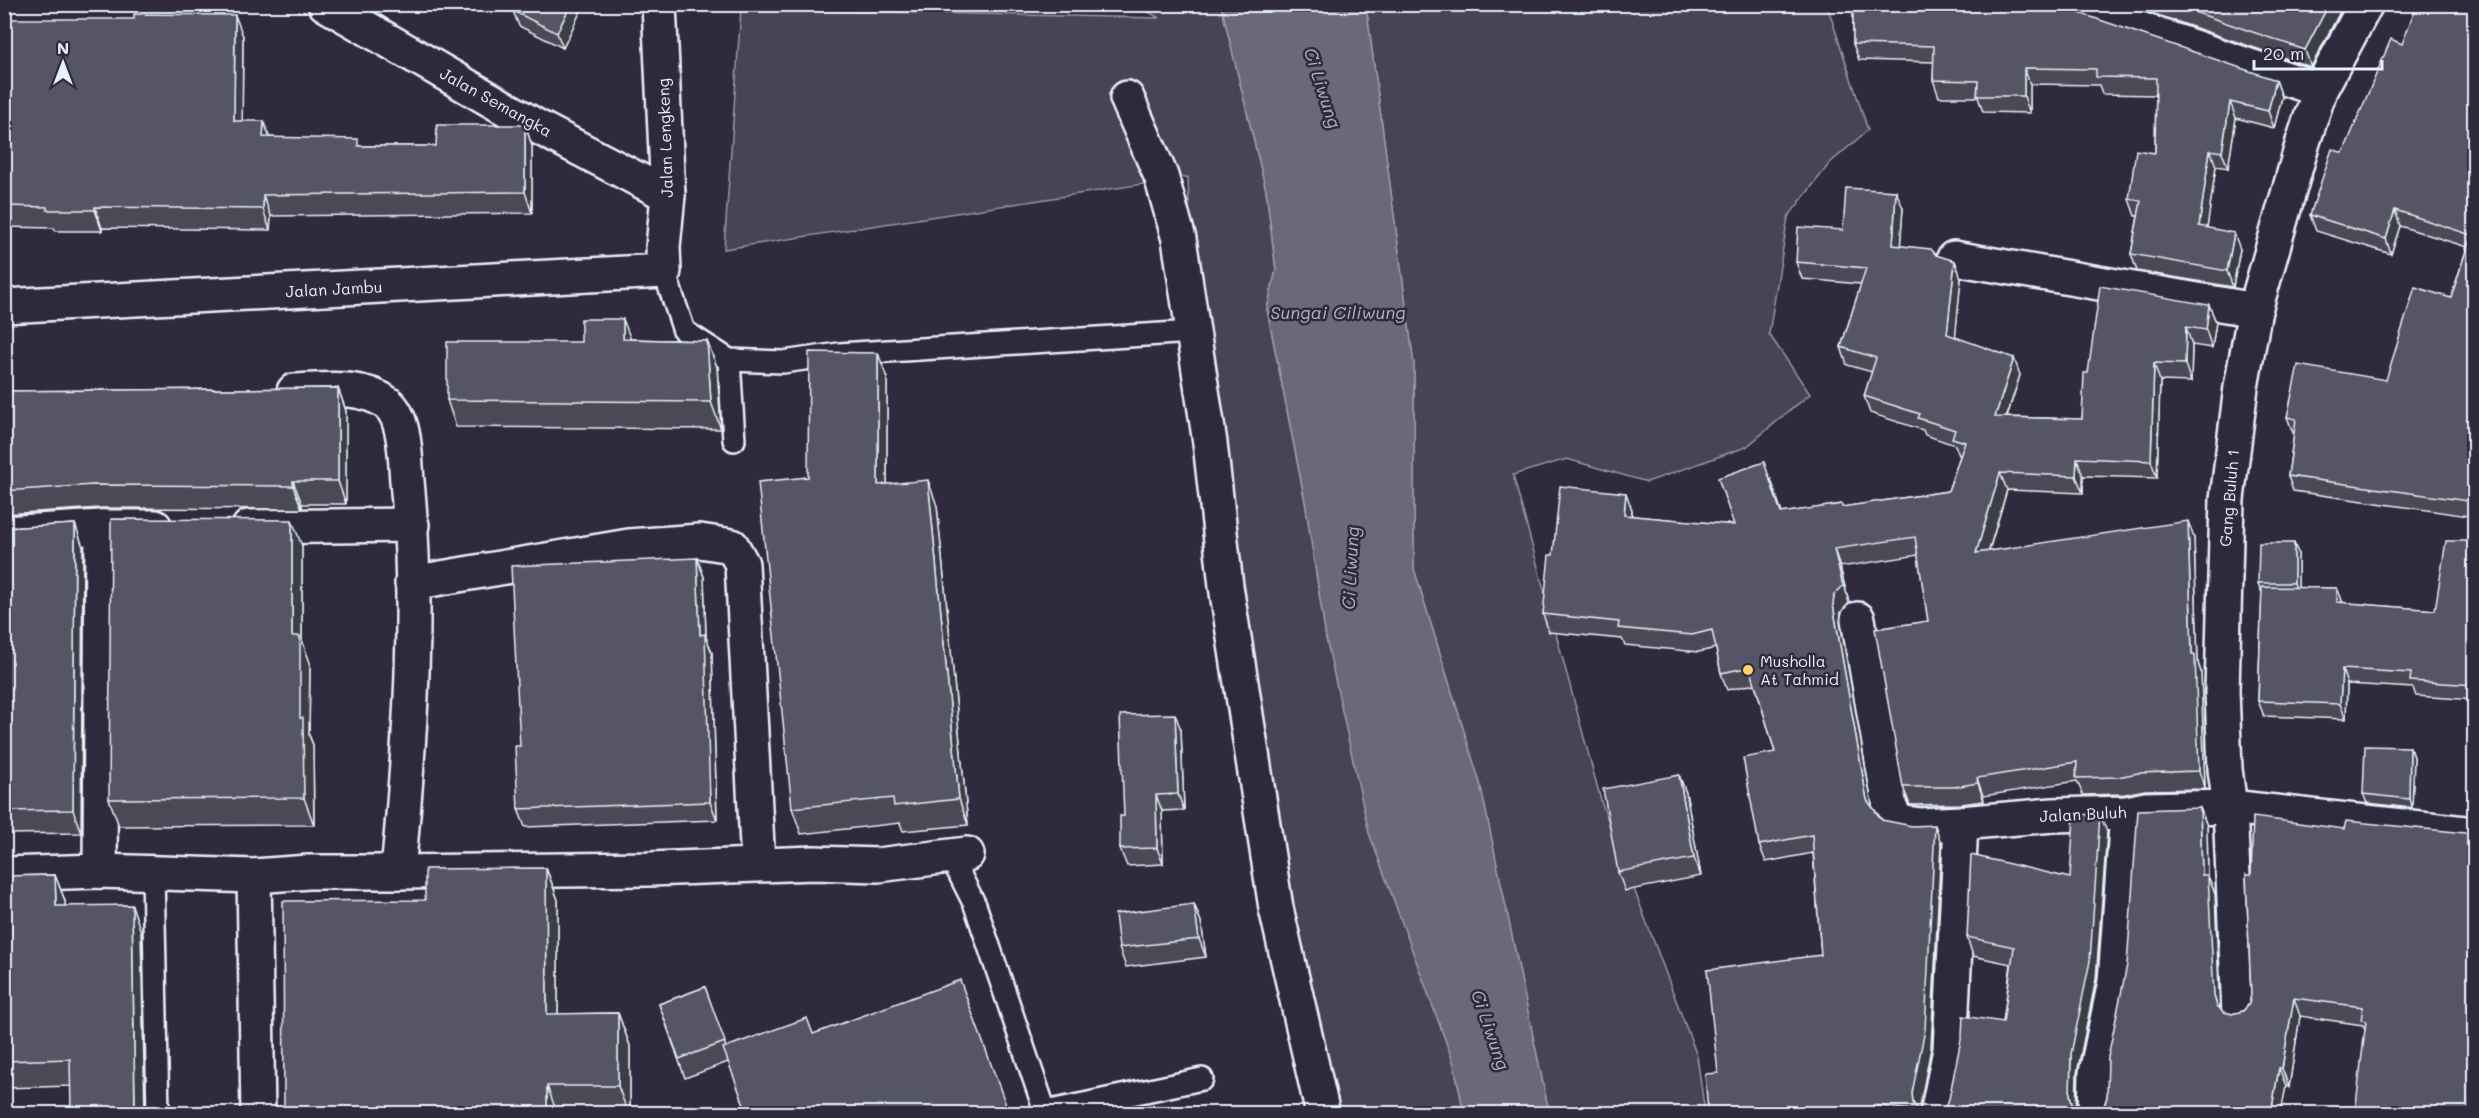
<svg xmlns="http://www.w3.org/2000/svg" width="2479" height="1118" viewBox="0 0 2479 1118" font-family="Mali,sans-serif">
  <style>
    .green { fill: #464455; stroke: #979aa6; stroke-width: 1.5 }
    .water { fill: #696978; stroke: #9c9fab; stroke-width: 1.5 }
    .lines { fill: none; stroke-linecap: round; stroke-linejoin: round }
    .lane-casing { stroke: #e8f1f8; stroke-width: 26 }
    .street-casing { stroke: #e8f1f8; stroke-width: 38 }
    .lane { stroke: #2f2a3d; stroke-width: 21 }
    .street { stroke: #2f2a3d; stroke-width: 33 }
    .wall { fill: #4b4957; stroke: #e8f1f8; stroke-width: 1.5 }
    .shaded-wall { fill: #3d3c47; stroke: #e8f1f8; stroke-width: 1.5 }
    .building { fill: #575565; stroke: #e8f1f8; stroke-width: 1.5 }
    .poi-dot { fill: #ffd166; stroke: #2f2a3d; stroke-width: 2 }
    .labels { text-anchor: middle; stroke-width: 5; stroke-linejoin: round; paint-order: stroke }
    .street-label { font-size: 16px; fill: #e8f1f8; stroke: #2f2a3d }
    .poi-label { font-size: 16px; fill: #e8f1f8; stroke: #2f2a3d; text-anchor: start }
    .water-label { font-size: 18px; font-style: italic; fill: #afb4be; stroke: #2f2a3d }
  </style>
  <rect width="100%" height="100%" fill="#2f2a3d"/>
  <filter id="ink" filterUnits="userSpaceOnUse"><feTurbulence type="fractalNoise" baseFrequency=".0167" numOctaves="2"/><feDisplacementMap in="SourceGraphic" scale="12" xChannelSelector="R" yChannelSelector="G"/><feConvolveMatrix kernelMatrix="1 2 1 2 8 2 1 2 1" color-interpolation-filters="sRGB"/></filter>
  <g filter="url(#ink)">
    <g class="green">
      <polygon points="1136,5 1221,5 1266,190 1276,270 1267,309 1305,501 1326,638 1454,1064 1464,1113 1322,1113 1193,332 1188,177 724,249 741,9 1159,18"/>
      <polygon points="1366,5 1827,5 1868,130 1830,163 1788,217 1769,334 1810,394 1746,447 1647,482 1567,459 1513,475 1602,804 1697,1056 1705,1113 1553,1113 1547,1103 1480,784 1414,569 1414,365"/>
    </g>
    <polygon class="water" points="1221,5 1366,5 1414,365 1414,569 1480,783 1547,1103 1553,1113 1464,1113 1454,1064 1369,833 1326,638 1305,501 1267,309 1276,270 1266,190"/>
    <g class="lines">
      <defs>
        <g id="lane">
          <polyline points="664,271 684,331 729,360 783,362 839,354 1193,332"/>
          <polyline points="729,360 734,440"/>
          <polyline points="951,857 975,905 1046,1114"/>
          <polyline points="153,872 158,1114"/>
          <polyline points="1046,1112 1202,1079"/>
        </g>
        <g id="street">
          <polyline points="325,4 536,126 668,195"/>
          <polyline points="2066,4 2320,90"/>
          <polyline points="1127,98 1161,176 1179,239 1210,443 1226,586 1276,908 1323,1114"/>
          <polyline points="1954,258 2255,310"/>
          <polyline points="4,306 664,271 663,247 668,195 659,4"/>
          <polyline points="249,527 412,525"/>
          <polyline points="4,533 102,527 155,527"/>
          <polyline points="412,583 629,546 700,541 732,546 742,564 758,864"/>
          <polyline points="1858,619 1890,808 1898,822 1921,825 1961,823 2053,815 2127,813 2145,809 2230,807 2474,834"/>
          <polyline points="100,871 102,527"/>
          <polyline points="398,872 649,869 814,863 878,865 967,854"/>
          <path d="M4,874L100,871L254,876L309,872H398C410,742 420,611 407,481C405,458 406,418 387,403C361,384 324,390 294,391"/>
          <polyline points="254,876 258,1114"/>
          <polyline points="2239,1014 2230,807 2225,769 2222,691 2227,499 2241,387 2255,310 2303,142 2320,90 2366,4"/>
          <polyline points="1937,1114 1950,1050 1961,823"/>
          <polyline points="2095,1114 2096,1073 2115,982 2127,813"/>
        </g>
      </defs>
      <use href="#lane" class="lane-casing"/>
      <use href="#street" class="street-casing"/>
      <use href="#lane" class="lane"/>
      <use href="#street" class="street"/>
    </g>
    <g class="wall">
      <polygon points="517,4 584,4 563,48 519,26 513,11"/>
      <polygon points="1853,4 2276,80 2282,97 2274,128 2236,118 2228,168 2216,166 2207,227 2240,249 2233,287 2137,271 2131,254 2138,216 2135,216 2129,199 2155,153 2156,95 2102,94 2099,85 2030,84 2030,113 1983,112 1978,97 1939,97 1933,80 1934,62 1859,60 1853,44"/>
      <polygon points="2130,4 2344,4 2311,67 2131,6"/>
      <polygon points="2475,4 2475,517 2293,491 2288,476 2294,433 2293,433 2287,417 2386,380 2451,298 2467,247 2400,226 2391,254 2316,231 2310,215 2402,44"/>
      <polygon points="4,19 243,36 242,121 269,137 361,146 436,146 525,125 532,146 532,213 271,216 270,230 102,228 102,231 55,231 54,228 4,227"/>
      <polygon points="1903,208 1900,246 1955,261 1961,278 1955,337 2020,375 2007,417 2082,419 2088,373 2209,305 2216,322 2212,348 2192,345 2191,382 2160,381 2157,478 2083,476 2083,493 2007,490 1989,551 2194,538 2198,663 2201,672 2205,789 2145,790 2125,794 2083,795 2077,781 1983,796 1984,801 1961,804 1910,805 1903,787 1928,621 1918,555 1840,567 1849,603 1841,612 1840,622 1872,806 1882,820 1941,843 1931,1048 1919,1110 1920,1113 1708,1113 1718,1073 1821,955 1813,853 1766,862 1759,845 1775,752 1755,684 1727,690 1721,673 1716,648 1699,652 1625,645 1622,639 1549,632 1543,614 1553,555 1632,510 1632,516 1734,525 1771,479 1782,513 1842,504 1843,507 1948,491 1960,456 1959,455 1955,445 1925,435 1923,430 1870,413 1864,396 1872,372 1847,365 1841,347 1861,284 1802,279 1796,262 1843,230"/>
      <polygon points="631,339 707,341 717,367 721,429 456,427 447,400 581,342"/>
      <polygon points="887,378 887,484 937,506 968,825 903,831 900,823 801,834 792,808 808,477"/>
      <polygon points="338,388 346,411 346,504 302,504 302,509 101,508 4,514 4,391"/>
      <polygon points="75,524 83,547 81,833 4,834 4,528"/>
      <polygon points="2474,541 2475,700 2416,696 2413,688 2347,684 2346,719 2264,716 2258,701 2262,593 2258,583 2298,553 2298,588 2337,588 2343,603 2435,610"/>
      <polygon points="302,546 302,640 310,663 309,735 313,745 314,825 119,826 109,799"/>
      <polygon points="697,558 704,577 706,637 712,653 717,820 525,827 518,809 520,746"/>
      <polygon points="1181,730 1184,810 1162,811 1163,864 1127,866 1120,849 1124,816"/>
      <polygon points="2410,747 2414,757 2412,808 2367,803 2363,794"/>
      <polygon points="1679,775 1686,793 1701,876 1625,891 1618,872"/>
      <polygon points="2200,808 2207,826 2208,876 2215,894 2220,1009 2224,1012 2232,1014 2243,1011 2249,1004 2251,995 2246,875 2475,1113 2365,1030 2363,1025 2300,1016 2289,1087 2286,1086 2098,1112 2104,1106"/>
      <polygon points="2107,832 2096,979 2077,1073 2076,1109 2078,1111 2085,1113 1938,1113 1938,1112 1945,1107 2003,1022 2011,964 1973,956 1967,937 2070,878"/>
      <polygon points="546,868 558,900 558,1014 618,1013 630,1046 630,1113 284,1113 425,900"/>
      <polygon points="55,875 65,901 65,906 141,932 71,1086 4,1088 4,876"/>
      <polygon points="1194,904 1201,922 1206,957 1126,967 1119,948"/>
      <polygon points="705,987 726,1047 813,1034 1009,1113 728,1062 685,1078 659,1004"/>
    </g>
    <g class="shaded-wall">
      <polygon points="571,4 584,4 563,48 557,33"/>
      <polygon points="2329,4 2344,4 2311,67 2305,50"/>
      <polygon points="235,15 243,36 242,142 234,121"/>
      <polygon points="2024,68 2030,84 2030,113 2024,96"/>
      <polygon points="2276,80 2282,97 2274,128 2268,111"/>
      <polygon points="2230,102 2236,118 2228,168 2222,152"/>
      <polygon points="264,121 271,142 263,137"/>
      <polygon points="525,125 532,146 532,213 525,192"/>
      <polygon points="2210,150 2216,166 2205,242 2199,226"/>
      <polygon points="1896,191 1903,208 1899,263 1893,245"/>
      <polygon points="263,195 271,216 270,230 263,209"/>
      <polygon points="95,207 102,228 102,231 95,210"/>
      <polygon points="2395,210 2400,226 2391,254 2386,239"/>
      <polygon points="2234,233 2240,249 2233,287 2227,271"/>
      <polygon points="1955,261 1961,278 1954,352 1947,334"/>
      <polygon points="2209,305 2216,322 2212,348 2206,330"/>
      <polygon points="623,319 633,345 623,339"/>
      <polygon points="2186,327 2192,345 2191,382 2185,364"/>
      <polygon points="707,341 717,367 721,429 711,402"/>
      <polygon points="878,353 887,378 887,511 878,485"/>
      <polygon points="2014,358 2020,375 2001,434 1995,417"/>
      <polygon points="2154,363 2160,381 2157,478 2151,461"/>
      <polygon points="338,388 346,411 346,504 338,481"/>
      <polygon points="2077,458 2083,476 2083,493 2076,476"/>
      <polygon points="2000,473 2007,490 1983,570 1976,553"/>
      <polygon points="928,480 937,506 968,825 959,799"/>
      <polygon points="293,481 302,504 302,509 293,486"/>
      <polygon points="1626,493 1632,510 1630,532 1624,515"/>
      <polygon points="292,520 302,546 302,640 310,663 309,735 313,745 314,825 304,798 292,636"/>
      <polygon points="2188,521 2194,538 2198,663 2201,672 2205,789 2199,771 2192,655"/>
      <polygon points="75,524 83,547 81,833 73,810"/>
      <polygon points="2294,543 2298,553 2298,593 2294,583"/>
      <polygon points="1834,549 1840,567 1849,603 1841,612 1840,622 1874,817 1867,800 1833,605 1834,595"/>
      <polygon points="697,558 704,577 706,637 712,653 717,820 710,802 700,635"/>
      <polygon points="2337,588 2343,603 2337,602"/>
      <polygon points="2342,669 2347,684 2346,719 2340,704"/>
      <polygon points="1175,714 1181,730 1184,810 1178,794"/>
      <polygon points="2410,747 2414,757 2412,808 2409,799"/>
      <polygon points="1679,775 1686,793 1701,876 1694,858"/>
      <polygon points="1977,778 1983,796 1984,801 1978,783"/>
      <polygon points="1156,795 1162,811 1163,864 1157,848"/>
      <polygon points="2200,808 2207,826 2208,876 2215,894 2220,1015 2214,996 2202,875"/>
      <polygon points="2100,814 2107,832 2096,979 2077,1073 2076,1113 2072,1104 2070,1095 2071,1054"/>
      <polygon points="1935,825 1941,843 1931,1048 1919,1111 1913,1103 1912,1093"/>
      <polygon points="546,868 558,900 558,1047 547,1014"/>
      <polygon points="55,875 65,901 66,932 56,906"/>
      <polygon points="1194,904 1201,922 1206,957 1199,939"/>
      <polygon points="132,905 141,932 145,1113 135,1113"/>
      <polygon points="2294,998 2300,1016 2289,1087 2282,1068"/>
      <polygon points="618,1013 630,1046 630,1113 628,1113 618,1086"/>
      <polygon points="2279,1068 2286,1086 2281,1113 2271,1113"/>
      <polygon points="547,1086 557,1113 547,1113"/>
    </g>
    <g class="building">
      <polygon points="517,4 571,4 557,33 513,11"/>
      <polygon points="1853,4 2053,4 2276,80 2268,111 2230,102 2222,152 2210,150 2199,226 2234,233 2227,271 2131,254 2141,201 2129,199 2136,150 2155,153 2156,78 2096,77 2096,69 2024,68 2024,96 1977,96 1978,81 1933,80 1934,46 1853,44"/>
      <polygon points="2171,4 2329,4 2305,50"/>
      <polygon points="2417,4 2475,4 2475,502 2288,476 2296,419 2287,417 2298,365 2386,380 2415,287 2451,298 2471,235 2395,210 2386,239 2310,215 2332,149 2343,153 2391,39 2402,44"/>
      <polygon points="134,14 235,15 234,121 264,121 263,137 358,139 358,146 436,146 437,125 525,125 525,192 263,195 263,209 95,207 95,210 47,210 47,207 4,206 4,19 134,19"/>
      <polygon points="1846,188 1896,191 1893,245 1931,249 1936,255 1955,261 1947,334 2014,358 1995,417 2082,419 2084,373 2088,373 2100,286 2209,305 2206,330 2186,327 2185,364 2154,363 2151,461 2077,458 2076,476 2000,473 1976,553 2188,521 2192,655 2195,655 2199,771 2138,773 2118,777 2076,778 2077,762 1977,778 1978,783 1954,787 1903,787 1875,629 1928,621 1915,537 1834,549 1843,586 1834,595 1833,605 1867,800 1882,820 1912,826 1935,825 1925,1030 1912,1093 1913,1103 1919,1111 1873,1105 1874,1113 1708,1113 1705,1074 1718,1073 1707,970 1821,955 1812,835 1759,845 1743,758 1775,752 1750,667 1721,673 1712,630 1692,635 1618,628 1619,622 1543,614 1549,555 1553,555 1560,486 1626,493 1624,515 1734,525 1718,478 1764,462 1781,513 1842,504 1842,507 1948,491 1965,442 1952,438 1955,430 1918,418 1920,414 1864,396 1876,358 1841,347 1866,268 1796,262 1798,227 1843,230"/>
      <polygon points="581,319 623,319 623,339 707,341 711,402 447,400 447,342 581,342"/>
      <polygon points="809,352 878,353 878,485 928,480 959,799 894,806 893,798 792,808 758,482 808,477"/>
      <polygon points="338,388 338,481 293,481 293,486 93,485 4,491 4,391"/>
      <polygon points="111,519 292,520 292,636 300,636 300,718 303,718 304,798 109,799"/>
      <polygon points="75,524 73,810 4,811 4,528"/>
      <polygon points="2446,541 2475,541 2475,685 2410,681 2411,673 2342,669 2340,704 2258,701 2262,587 2337,588 2337,602 2435,610"/>
      <polygon points="2259,543 2294,543 2294,583 2258,583"/>
      <polygon points="697,558 700,635 705,634 710,802 518,809 515,746 520,746 511,566"/>
      <polygon points="1175,714 1178,794 1156,795 1157,848 1120,849 1120,816 1124,816 1120,715"/>
      <polygon points="2365,746 2410,747 2409,799 2363,794"/>
      <polygon points="1679,775 1694,858 1618,872 1603,789"/>
      <polygon points="2200,808 2202,875 2208,875 2214,996 2217,1006 2224,1012 2232,1014 2243,1011 2249,1004 2251,995 2246,875 2251,875 2253,817 2344,829 2346,821 2475,834 2475,1113 2355,1113 2366,1021 2361,1020 2363,1007 2294,998 2282,1068 2279,1068 2271,1113 2090,1113 2098,1112 2104,1106 2107,1097 2108,1057 2127,965 2138,810"/>
      <polygon points="2100,814 2090,961 2071,1054 2070,1095 2072,1104 2078,1111 2085,1113 1945,1113 1938,1112 1945,1107 1949,1099 1962,1035 1963,1016 2003,1022 2014,947 1967,937 1971,855 2070,878 2074,815"/>
      <polygon points="546,868 547,1014 618,1013 618,1086 547,1086 547,1113 284,1113 283,901 425,900 425,869"/>
      <polygon points="55,875 56,906 132,905 135,1113 71,1113 70,1059 4,1061 4,876"/>
      <polygon points="1194,904 1199,939 1119,948 1115,914"/>
      <polygon points="960,980 1009,1113 747,1113 723,1048 807,1018 813,1034"/>
      <polygon points="705,987 725,1042 679,1059 659,1004"/>
    </g>
  </g>
  <circle class="poi-dot" cx="1748" cy="670" r="6"/>
  <g class="labels">
    <g class="street-label">
      <text transform="translate(496 102) rotate(29)" y="6">Jalan Semangka</text>
      <text transform="translate(665 138) rotate(-92)" y="6">Jalan Lengkeng</text>
      <text transform="translate(334 289) rotate(-3)" y="6">Jalan Jambu</text>
      <text transform="translate(2229 498) rotate(-85)" y="6">Gang Buluh 1</text>
      <text transform="translate(2083 814) rotate(-3)" y="6">Jalan Buluh</text>
    </g>
    <g class="poi-label">
      <text x="1760" y="667">Musholla<tspan x="1760" dy="18">At Tahmid</tspan></text>
    </g>
    <g class="water-label">
      <text transform="translate(1322 88) rotate(72)" y="6">Ci Liwung</text>
      <text x="1338" y="319">Sungai Ciliwung</text>
      <text transform="translate(1351 568) rotate(-87)" y="6">Ci Liwung</text>
      <text transform="translate(1490 1030) rotate(71)" y="6">Ci Liwung</text>
    </g>
  </g>
  <rect width="2479" height="1118" fill="none" stroke="#2f2a3d" stroke-width="24"/>
  <rect x="12" y="12" width="2455" height="1094" fill="none" stroke="#e8f1f8" stroke-width="2" filter="url(#ink)"/>
  <g transform="translate(63 63)" stroke="#2f2a3d" stroke-width="4.5" paint-order="stroke">
  <path d="M0-4.5L10 22L0 15L-10 22Z" fill="#e8f1f8"/>
  <text y="-9" font-size="16" font-weight="bold" text-anchor="middle" fill="#e8f1f8">N</text>
  </g>
  <path d="M2254 60v9h128v-9" fill="none" stroke="#e8f1f8" stroke-width="3"/>
  <text x="2263" y="60" font-size="18" fill="#e8f1f8" stroke="#2f2a3d" stroke-width="4.5" paint-order="stroke">20 m</text>
</svg>
